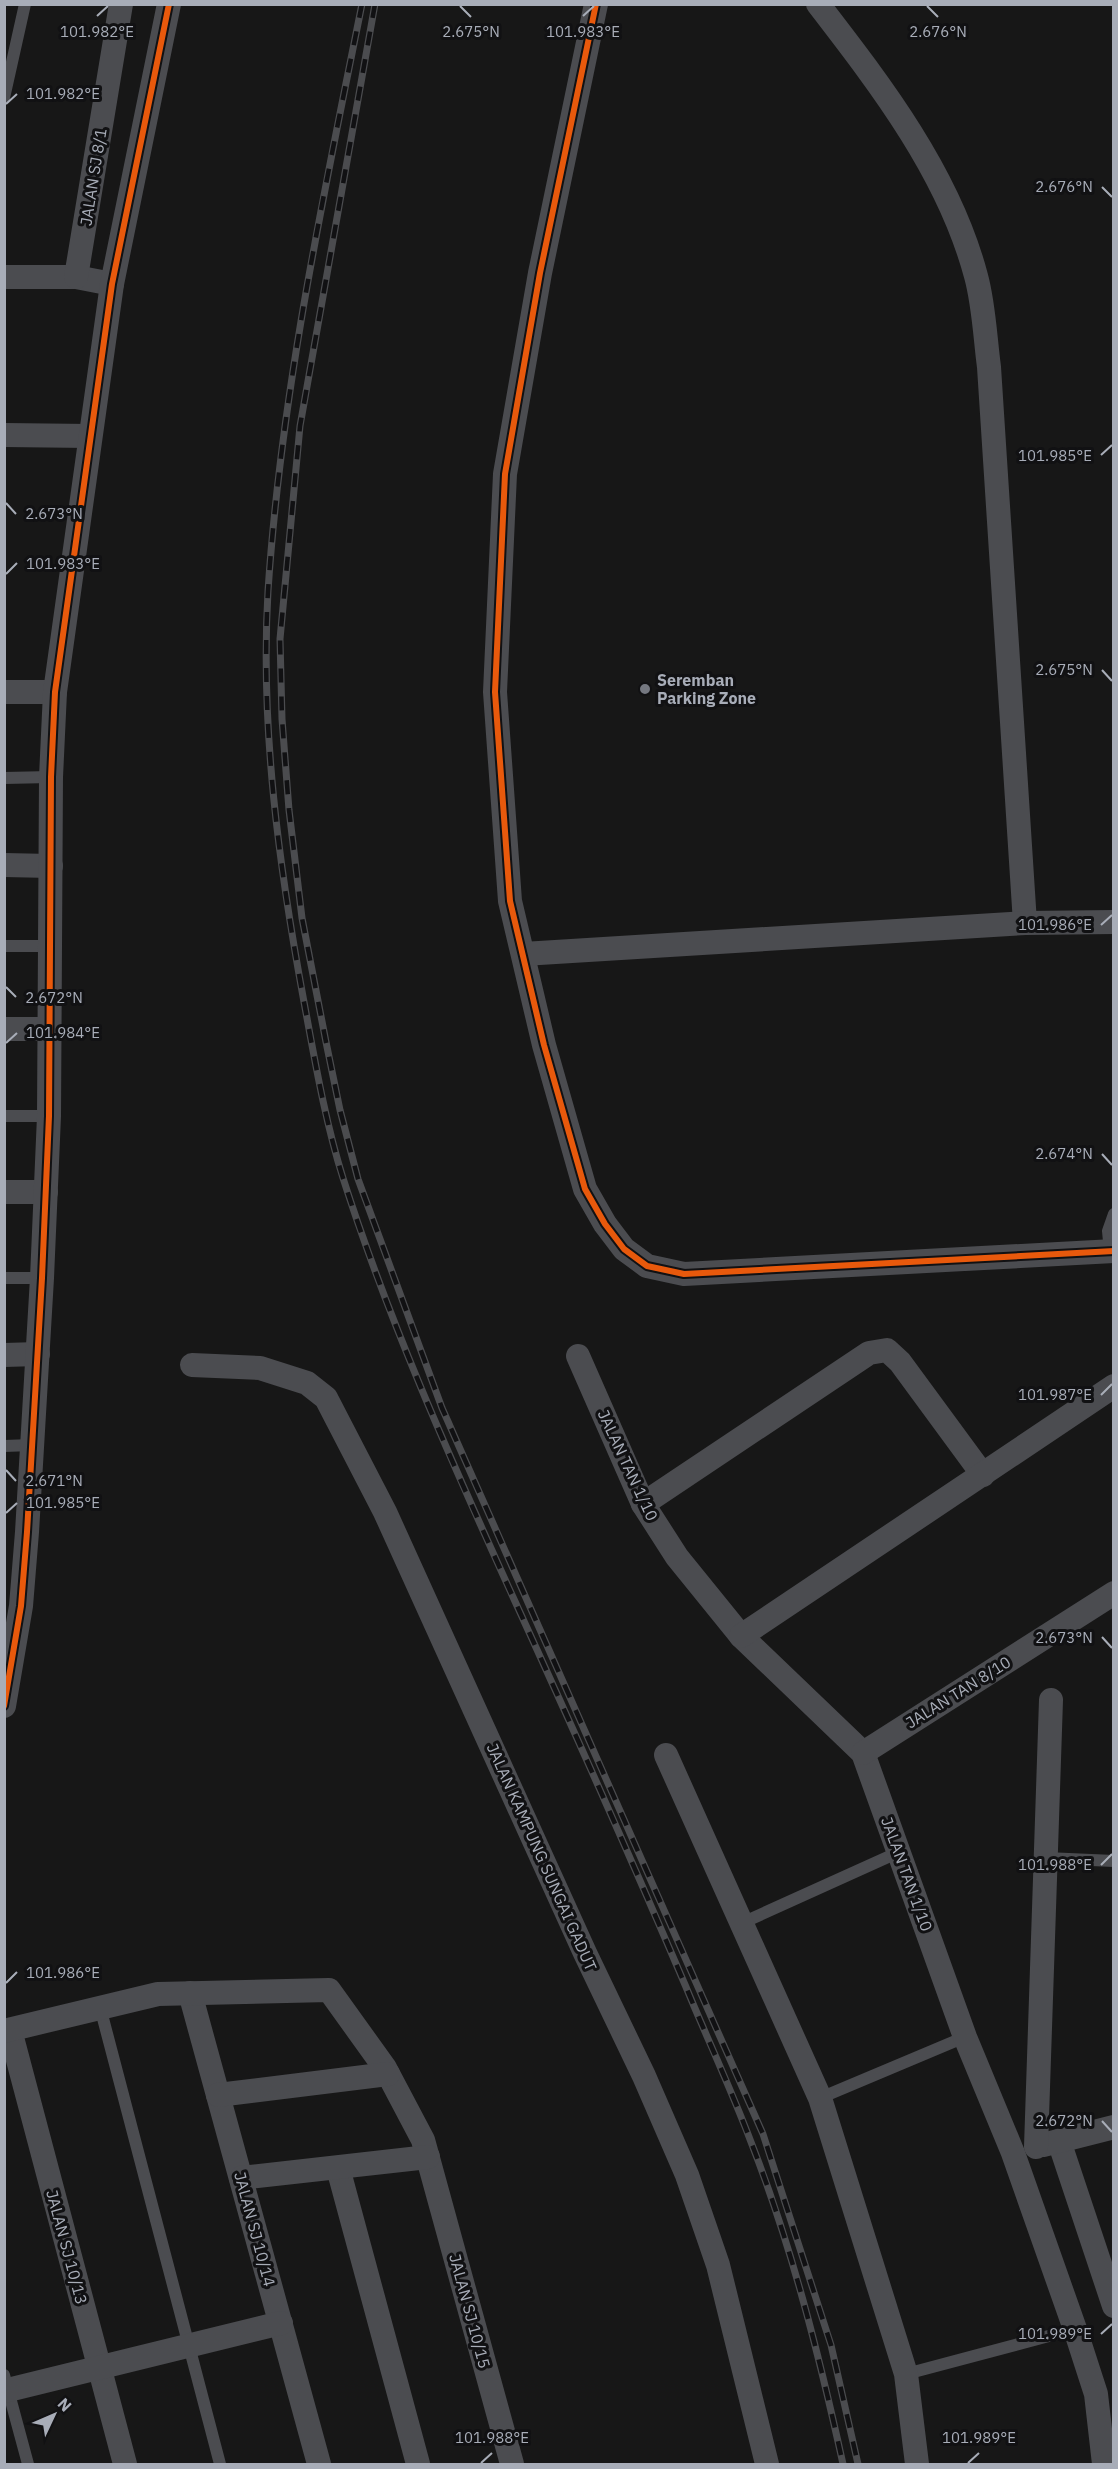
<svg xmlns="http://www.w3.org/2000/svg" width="1118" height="2469" viewBox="0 0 1118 2469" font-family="'IBM Plex Sans',sans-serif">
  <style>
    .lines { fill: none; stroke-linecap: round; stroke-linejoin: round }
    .lane { stroke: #4b4c50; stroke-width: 12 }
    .street { stroke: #4b4c50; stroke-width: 24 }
    .rail-casing { stroke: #4b4c4f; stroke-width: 7 }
    .rail { stroke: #111113; stroke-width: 4.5; stroke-dasharray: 14; stroke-linecap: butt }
    .cycleway-casing { stroke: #111113; stroke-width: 10 }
    .cycleway { stroke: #e8590c; stroke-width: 6 }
    .ticks { fill: none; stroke: #a8adb8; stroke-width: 2 }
    .poi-dot { fill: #757880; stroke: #111113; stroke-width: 2 }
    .labels { text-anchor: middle; stroke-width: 6; stroke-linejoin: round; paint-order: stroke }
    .street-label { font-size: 16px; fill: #a8adb8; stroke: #111113 }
    .poi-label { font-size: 16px; font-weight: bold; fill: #a8adb8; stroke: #111113; text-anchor: start }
    .ticks-label { font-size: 15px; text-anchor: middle; fill: #a8adb8; stroke: #111113; stroke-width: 6; stroke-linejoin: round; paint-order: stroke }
  </style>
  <rect width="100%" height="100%" fill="#171717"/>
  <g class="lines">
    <g class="lane">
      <polyline points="4,98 25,4"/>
      <polyline points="4,778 51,777"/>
      <polyline points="4,946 50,946"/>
      <polyline points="4,1116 49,1116"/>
      <polyline points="1110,1252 1108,1231 1114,1214"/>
      <polyline points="4,1278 42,1278"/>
      <polyline points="4,1446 32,1445"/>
      <polyline points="1046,1858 1114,1861"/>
      <polyline points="742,1923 899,1852"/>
      <polyline points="100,2007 220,2464"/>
      <polyline points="820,2098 965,2037"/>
      <polyline points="906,2374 1075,2329"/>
      <polyline points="4,2375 28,2464"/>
    </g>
    <g class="street">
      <polyline points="596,4 540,273 505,474 495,692 510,901 544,1045 585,1189 605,1224 624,1249 647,1266 684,1274 1114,1251"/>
      <path d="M818,4C882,87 949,174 976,276C984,305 985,337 989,367L1025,923"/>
      <polyline points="4,277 76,277 112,284"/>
      <polyline points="76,277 121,4"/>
      <polyline points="4,435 90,436"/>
      <polyline points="4,692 55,692"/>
      <polyline points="4,865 51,866"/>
      <polyline points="523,954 1025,923 1114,922"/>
      <polyline points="4,1029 49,1029"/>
      <polyline points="4,1192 46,1192"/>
      <polyline points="4,1355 38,1354"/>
      <polyline points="578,1356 643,1504 677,1557 741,1636 863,1753 965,2037 1013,2153 1075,2329 1096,2394 1104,2464"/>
      <polyline points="192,1365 260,1368 307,1383 326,1398 385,1512 585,1953 644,2076 687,2175 718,2265 767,2464"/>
      <polyline points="643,1504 869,1353 887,1350 900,1362 983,1475"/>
      <polyline points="741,1636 1114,1386"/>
      <polyline points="4,1706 21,1606 27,1532 42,1278 49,1116 51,777 55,692 112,284 169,4"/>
      <polyline points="863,1753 1114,1593"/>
      <polyline points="666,1755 820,2098 906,2374 917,2464"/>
      <polyline points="190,1993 319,2464"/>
      <polyline points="10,2030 125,2464"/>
      <polyline points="4,2031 158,1994 329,1990 385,2068 423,2140 512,2464"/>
      <polyline points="218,2095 388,2074"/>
      <polyline points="1059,2141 1114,2306"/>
      <polyline points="1043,2145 1114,2127"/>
      <polyline points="1036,2147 1051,1700"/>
      <polyline points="338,2168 418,2464"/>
      <polyline points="241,2178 428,2157"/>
      <polyline points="4,2391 281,2323"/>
    </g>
    <defs>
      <g id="rail">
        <path d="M362,4C323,198 281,394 268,591C260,728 279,867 304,1002C315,1061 325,1121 343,1178C389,1322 451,1460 513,1597C572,1726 630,1856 686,1987C707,2038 731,2089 751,2142C792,2247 819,2355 843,2464"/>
        <polyline points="375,4 300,426 280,639 282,719 289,810 302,918 326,1042 340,1110 358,1179 442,1408 763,2134 831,2345 858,2464"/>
      </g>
    </defs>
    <use href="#rail" class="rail-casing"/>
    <use href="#rail" class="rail"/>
    <defs>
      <g id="cycleway">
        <polyline points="596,4 540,273 505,474 495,692 510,901 544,1045 585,1189 605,1224 624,1249 647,1266 684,1274 1114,1251"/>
        <polyline points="4,1706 21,1606 27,1532 42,1278 49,1116 51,777 55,692 112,284 169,4"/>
      </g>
    </defs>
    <use href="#cycleway" class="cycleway-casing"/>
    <use href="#cycleway" class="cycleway"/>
  </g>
  <path class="ticks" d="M460,6L471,17M927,6L938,17M97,16L108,6M583,16L594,6M6,104L17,94M1102,187L1112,197M1101,455L1112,445M6,503L16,514M6,574L17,563M1102,670L1112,681M1101,925L1112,915M6,987L16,997M6,1043L17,1033M1102,1154L1112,1165M1101,1395L1112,1384M6,1470L16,1481M6,1513L17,1503M1102,1637L1112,1648M1101,1865L1112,1854M6,1983L17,1972M1102,2121L1112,2132M1101,2334L1112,2324M481,2463L492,2453M968,2463L979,2453"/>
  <circle class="poi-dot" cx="645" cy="689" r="6"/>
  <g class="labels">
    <g class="street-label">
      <text transform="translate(93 177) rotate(-81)" y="6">JALAN SJ 8/1</text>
      <text transform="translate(628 1465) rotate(65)" y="6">JALAN TAN 1/10</text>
      <text transform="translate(958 1692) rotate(-32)" y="6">JALAN TAN 8/10</text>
      <text transform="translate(542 1857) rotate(66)" y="6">JALAN KAMPUNG SUNGAI GADUT</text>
      <text transform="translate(907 1874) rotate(70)" y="6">JALAN TAN 1/10</text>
      <text transform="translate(255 2229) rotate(75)" y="6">JALAN SJ 10/14</text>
      <text transform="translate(67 2247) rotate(75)" y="6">JALAN SJ 10/13</text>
      <text transform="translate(470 2311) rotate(75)" y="6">JALAN SJ 10/15</text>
    </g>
    <g class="poi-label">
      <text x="657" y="686">Seremban<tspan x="657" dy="18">Parking Zone</tspan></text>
    </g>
  </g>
  <g class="ticks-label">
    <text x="97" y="37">101.982°E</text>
    <text x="583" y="37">101.983°E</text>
    <text x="471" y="37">2.675°N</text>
    <text x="938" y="37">2.676°N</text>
    <text x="63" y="99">101.982°E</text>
    <text x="1064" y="192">2.676°N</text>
    <text x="1055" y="461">101.985°E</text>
    <text x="54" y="519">2.673°N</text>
    <text x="63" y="569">101.983°E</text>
    <text x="1064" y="675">2.675°N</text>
    <text x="1055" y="930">101.986°E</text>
    <text x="54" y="1003">2.672°N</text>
    <text x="63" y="1038">101.984°E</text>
    <text x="1064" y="1159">2.674°N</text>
    <text x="1055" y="1400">101.987°E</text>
    <text x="54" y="1486">2.671°N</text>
    <text x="63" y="1508">101.985°E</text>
    <text x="1064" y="1643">2.673°N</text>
    <text x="1055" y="1870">101.988°E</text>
    <text x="63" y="1978">101.986°E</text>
    <text x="1064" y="2126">2.672°N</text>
    <text x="1055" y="2339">101.989°E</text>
    <text x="492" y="2443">101.988°E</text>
    <text x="979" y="2443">101.989°E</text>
  </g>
  <rect width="1118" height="2469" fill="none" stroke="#a8adb8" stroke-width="12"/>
  <g transform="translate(54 2415) rotate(46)" stroke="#111113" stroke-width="4.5" paint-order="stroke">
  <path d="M0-4.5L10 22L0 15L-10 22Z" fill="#a8adb8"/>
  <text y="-9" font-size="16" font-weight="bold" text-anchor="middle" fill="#a8adb8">N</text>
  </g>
</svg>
